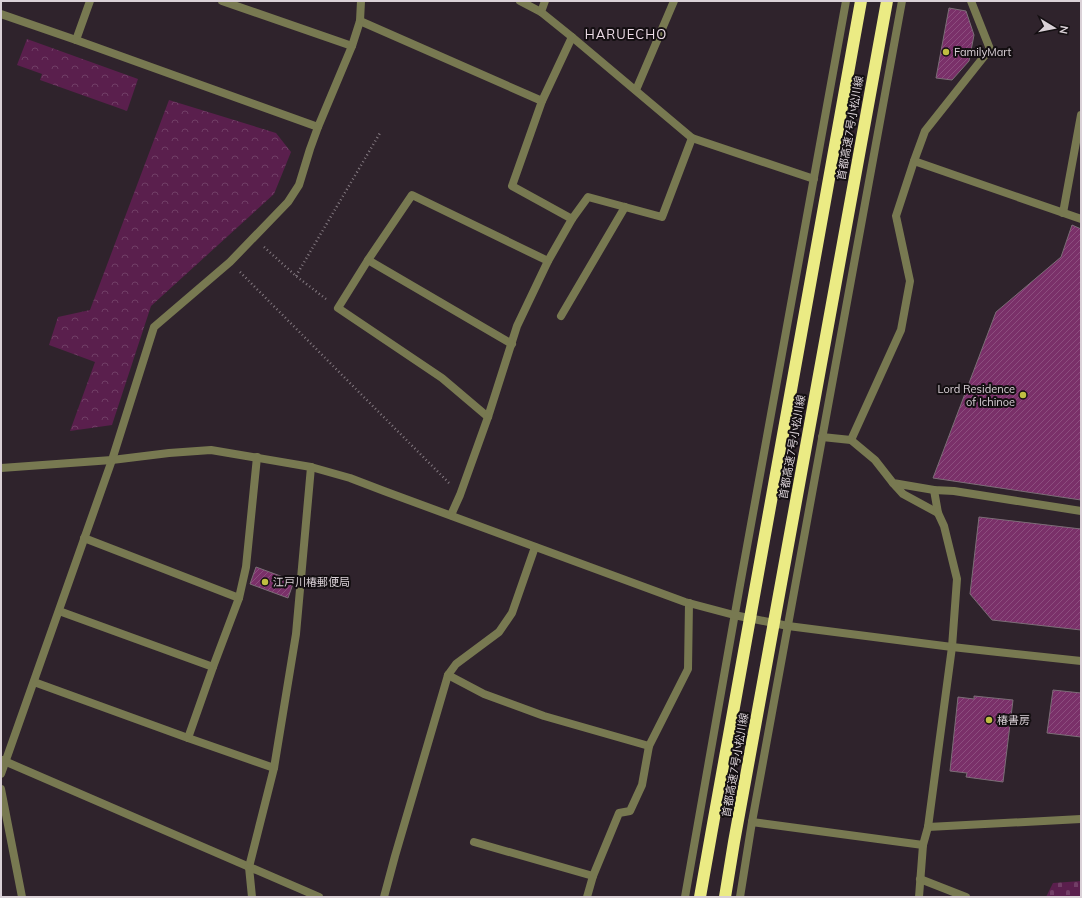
<svg xmlns="http://www.w3.org/2000/svg" width="1082" height="898" viewBox="0 0 1082 898" font-family="Mulish,'Noto Sans JP',sans-serif">
  <style>
    .forest { fill: url(#forest-crowns) }
    .cemetery { fill: url(#cemetery-stones) }
    .building { fill: url(#building-hatch); stroke: #7c6d77 }
    .lines { fill: none; stroke-linecap: round; stroke-linejoin: round }
    .path { stroke: #857b82; stroke-width: 2.5; stroke-dasharray: 1 3; stroke-linecap: butt }
    .service { stroke: #787951; stroke-width: 8 }
    .minor { stroke: #787951; stroke-width: 8 }
    .tertiary { stroke: #787951; stroke-width: 8 }
    .motorway { stroke: #ebeb84; stroke-width: 12 }
    .poi-dot { fill: #c0be41; stroke: #140f12; stroke-width: 1.5 }
    .labels { text-anchor: middle; stroke-width: 4; stroke-linejoin: round; paint-order: stroke }
    .poi-label { font-size: 11px; fill: #dad1d7; stroke: #140f12; text-anchor: start }
    .street-label { font-size: 11px; fill: #dad1d7; stroke: #140f12 }
    .quarter-label { font-size: 13px; letter-spacing: 1px; fill: #ecdbe6; stroke: #140f12 }
  </style>
  <defs>
    <pattern id="forest-crowns" width="20" height="18" patternUnits="userSpaceOnUse"><rect width="20" height="18" fill="#5a1f4d"/><path d="M2 6a3 3 0 1 1 6 0M12 15a3 3 0 1 1 6 0" fill="none" stroke="#713e66"/></pattern>
    <pattern id="cemetery-stones" width="16" height="16" patternUnits="userSpaceOnUse"><rect width="16" height="16" fill="#5a1f4d"/><path d="M2 7V4a2 2 0 0 1 4 0v3zM10 15v-3a2 2 0 0 1 4 0v3z" fill="#713e66"/></pattern>
    <pattern id="building-hatch" width="6" height="6" patternUnits="userSpaceOnUse"><rect width="6" height="6" fill="#7a3069"/><path d="M-1 1l2-2M0 6l6-6M5 7l2-2" fill="none" stroke="#8c4d7e"/></pattern>
  </defs>
  <rect width="100%" height="100%" fill="#2f232c"/>
  <g class="forest">
    <polygon points="27,39 138,79 127,111 40,80 42,74 17,65"/>
    <polygon points="169,100 276,133 291,152 274,194 151,306 112,425 70,431 95,362 49,345 58,317 90,310"/>
  </g>
  <polygon class="cemetery" points="1081,881 1081,897 1046,897 1053,883"/>
  <g class="building">
    <polygon points="949,8 966,11 974,35 969,61 952,80 936,78"/>
    <polygon points="1072,225 1081,229 1081,500 933,478 996,312 1061,257"/>
    <polygon points="979,517 1081,529 1081,630 992,620 970,594"/>
    <polygon points="256,567 294,581 288,598 250,584"/>
    <polygon points="1053,690 1081,693 1081,737 1047,733"/>
    <polygon points="974,696 1013,700 1003,782 966,777 967,773 950,771 958,697 974,699"/>
  </g>
  <g class="lines">
    <g class="path">
      <polyline points="264,247 296,276 326,299"/>
      <polyline points="240,272 449,483"/>
      <polyline points="296,276 380,133"/>
    </g>
    <g class="service">
      <polyline points="222,1 352,46"/>
      <polyline points="520,1 541,12"/>
      <polyline points="360,21 542,101"/>
      <polyline points="572,37 542,101 512,186 572,219 588,197 662,217 692,138"/>
      <polyline points="636,90 674,1"/>
      <polyline points="368,260 338,308 442,378 488,417"/>
      <polyline points="561,316 625,207"/>
      <polyline points="512,344 368,260 412,195 548,261"/>
      <polyline points="84,538 239,598"/>
      <polyline points="59,611 213,667"/>
      <polyline points="448,675 484,694 544,716 649,746"/>
      <polyline points="34,682 188,738 274,768"/>
      <polyline points="752,822 923,845"/>
      <polyline points="474,842 593,876"/>
      <polyline points="249,867 274,768 296,634 311,467"/>
      <polyline points="920,879 966,897"/>
      <polyline points="587,897 593,876 619,813 630,811 642,785 649,746 688,669 689,603"/>
    </g>
    <g class="minor">
      <polyline points="545,1 541,12 572,37 692,138 814,179"/>
      <polyline points="1,14 76,40 318,127"/>
      <polyline points="76,40 90,1"/>
      <polyline points="914,161 1081,219"/>
      <polyline points="1063,213 1081,115"/>
      <polyline points="822,437 851,440 901,330 910,281 896,216 914,161 925,131 990,49 971,1"/>
      <polyline points="851,440 875,460 893,483 934,490 954,491 1081,511"/>
      <polyline points="893,483 903,494 938,513"/>
      <polyline points="451,515 460,495 488,417 517,326 548,261 572,219"/>
      <polyline points="188,738 213,667 239,598 246,567 257,457"/>
      <polyline points="2,760 319,897"/>
      <polyline points="1,774 112,460 154,327 230,262 288,202 299,185 310,149 318,127 352,46 360,21 361,1"/>
      <polyline points="1,789 22,897"/>
      <polyline points="928,827 1081,819"/>
      <polyline points="249,867 252,897"/>
      <polyline points="384,897 395,856 448,675 456,664 499,632 512,613 535,547"/>
      <polyline points="685,897 740,585 846,1"/>
      <polyline points="740,897 752,822 902,1"/>
      <polyline points="919,897 923,845 928,827 952,647 957,579 944,526 938,513 934,490"/>
    </g>
    <polyline class="tertiary" points="1,468 112,460 169,453 211,450 311,467 350,478 384,491 685,602 734,615 788,626 952,647 1081,661"/>
    <g class="motorway">
      <polyline points="700,897 711,835 861,1"/>
      <polyline points="725,897 734,842 887,1"/>
    </g>
  </g>
  <g class="poi-dot">
    <circle cx="946" cy="52" r="4"/>
    <circle cx="1023" cy="395" r="4"/>
    <circle cx="265" cy="582" r="4"/>
    <circle cx="989" cy="720" r="4"/>
  </g>
  <g class="labels">
    <g class="poi-label">
      <text x="954" y="56">FamilyMart</text>
      <text x="1015" y="393" text-anchor="end">Lord Residence<tspan x="1015" dy="13">of Ichinoe</tspan></text>
      <text x="273" y="586">江戸川椿郵便局</text>
      <text x="997" y="724">椿書房</text>
    </g>
    <g class="street-label">
      <text transform="translate(850 128) rotate(-80)" y="4">首都高速7号小松川線</text>
      <text transform="translate(792 447) rotate(-80)" y="4">首都高速7号小松川線</text>
      <text transform="translate(735 765) rotate(-80)" y="4">首都高速7号小松川線</text>
    </g>
    <g class="quarter-label">
      <text x="626" y="39">HARUECHO</text>
    </g>
  </g>
  <rect width="1082" height="898" fill="none" stroke="#dad1d7" stroke-width="4"/>
  <g transform="translate(1054 28) rotate(100)" stroke="#140f12" stroke-width="3" paint-order="stroke">
  <path d="M0-3L7 15L0 10L-7 15Z" fill="#dad1d7"/>
  <text y="-6" font-size="11" font-weight="bold" text-anchor="middle" fill="#dad1d7">N</text>
  </g>
</svg>
